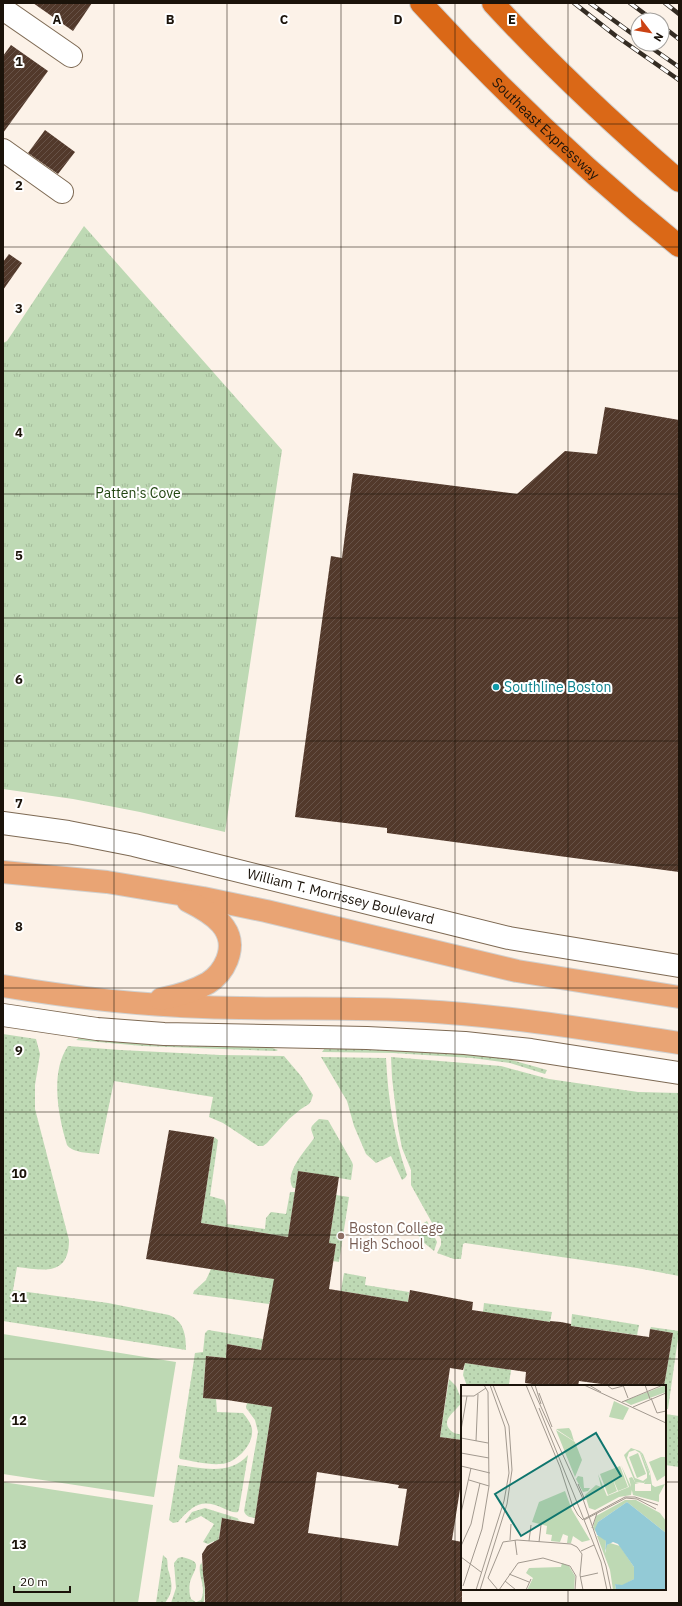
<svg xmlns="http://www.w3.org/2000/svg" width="682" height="1606" viewBox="0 0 682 1606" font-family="'IBM Plex Sans',sans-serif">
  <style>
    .grass { fill: url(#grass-dots) }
    .park { fill: url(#park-tufts) }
    .pitch { fill: #bed9b4 }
    .building { fill: url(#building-hatch); fill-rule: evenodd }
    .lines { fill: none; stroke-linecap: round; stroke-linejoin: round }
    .minor-casing { stroke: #7e6a54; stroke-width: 24 }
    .major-casing { stroke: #d1d0ce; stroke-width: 24 }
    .highway-casing { stroke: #d1d0ce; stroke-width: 24 }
    .minor { stroke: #fff; stroke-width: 22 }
    .major { stroke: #e9a474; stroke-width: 22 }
    .highway { stroke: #da6817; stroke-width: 22 }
    .rail-casing { stroke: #342c23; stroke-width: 4.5 }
    .rail { stroke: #fff; stroke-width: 3; stroke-dasharray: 9; stroke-linecap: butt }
    .grid { fill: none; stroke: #1b130a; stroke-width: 1; stroke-opacity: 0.55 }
    .culture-dot { fill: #0f9aa8; stroke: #fff; stroke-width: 1.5 }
    .education-dot { fill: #8d6e63; stroke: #fff; stroke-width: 1.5 }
    .labels { text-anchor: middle; stroke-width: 4; stroke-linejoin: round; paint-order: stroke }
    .street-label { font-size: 14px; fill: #1b130a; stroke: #fff }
    .park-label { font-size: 14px; fill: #224612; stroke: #fff }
    .culture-label { font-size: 14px; fill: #0d838f; stroke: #fff; text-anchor: start }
    .education-label { font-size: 14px; fill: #785e54; stroke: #fff; text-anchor: start }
    .inset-road { fill: none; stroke: #a2998f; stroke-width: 1 }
    .view { fill: #0f766e; fill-opacity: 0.15; stroke: #0f766e; stroke-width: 2 }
    .inset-edge { fill: none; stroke: #1b130a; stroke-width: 2 }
    .grid-label { font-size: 13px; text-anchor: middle; font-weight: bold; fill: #1b130a; stroke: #fff; stroke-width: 4; stroke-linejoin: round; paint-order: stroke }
  </style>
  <defs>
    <pattern id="grass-dots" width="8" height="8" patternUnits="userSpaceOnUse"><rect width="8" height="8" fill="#bed9b4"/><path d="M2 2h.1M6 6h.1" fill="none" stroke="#a3b999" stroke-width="1.8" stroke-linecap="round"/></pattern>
    <pattern id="park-tufts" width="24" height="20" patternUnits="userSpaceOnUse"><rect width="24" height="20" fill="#bed9b4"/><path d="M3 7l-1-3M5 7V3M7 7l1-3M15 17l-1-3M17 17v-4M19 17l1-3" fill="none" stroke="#a3b999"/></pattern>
    <pattern id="building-hatch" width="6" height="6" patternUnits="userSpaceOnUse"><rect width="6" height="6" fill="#52392b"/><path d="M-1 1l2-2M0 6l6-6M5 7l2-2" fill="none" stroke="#675247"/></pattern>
  </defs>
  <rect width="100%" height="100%" fill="#fcf2e8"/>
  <g class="grass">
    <path d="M3,1034L36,1039L40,1054L35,1085V1109L69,1240C69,1277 43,1270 17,1267L13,1290L108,1303L169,1315C184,1321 186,1335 186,1350L3,1321Z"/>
    <polygon points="79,1038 177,1045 270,1047 278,1050 276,1051 143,1046 76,1040"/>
    <path d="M68,1046L120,1050L220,1055L284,1056L301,1076L313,1095L311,1101L309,1104L301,1109L289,1119L267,1143L263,1146H258L223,1123L209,1117L213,1097L114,1081L99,1154C90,1153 73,1153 67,1145C58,1116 50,1072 68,1046Z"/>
    <polygon points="325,1048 411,1049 501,1057 547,1070 545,1074 510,1063 472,1058 393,1053 322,1052"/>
    <path d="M321,1057L386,1058C388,1099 394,1137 407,1175L405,1178L402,1180L391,1156L376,1163L366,1154L354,1126L347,1101Z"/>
    <polygon points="391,1057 501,1066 549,1079 638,1092 679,1093 679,1276 637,1268 465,1243 463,1244 461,1259 454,1259 437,1253 441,1245 441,1239 411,1185 411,1170 402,1148 398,1128 392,1078"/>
    <path d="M319,1119L328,1120L352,1162L353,1165L351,1180L298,1171L296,1188H293C283,1173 307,1149 314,1138C311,1127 308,1129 319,1119Z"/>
    <polygon points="214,1137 218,1140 210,1196 224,1200 226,1206 227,1224 265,1229 266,1218 271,1212 286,1214 290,1192 295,1192 288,1237 201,1223"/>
    <polygon points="336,1195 349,1197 339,1262 333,1261 336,1245 329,1243"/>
    <polygon points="427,1221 437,1242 434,1251 423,1242 414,1229"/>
    <polygon points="211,1269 280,1280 276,1303 269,1302 269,1304 193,1294 194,1291 206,1280"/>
    <polygon points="344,1273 366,1277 365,1285 409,1292 408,1302 341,1291"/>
    <polygon points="484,1303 552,1312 550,1322 483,1312"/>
    <polygon points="572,1314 639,1325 637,1335 571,1326"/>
    <polygon points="651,1327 679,1331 668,1409 665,1409 664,1386 673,1333 650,1329"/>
    <path d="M208,1330L263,1339L261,1350L227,1344L226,1358L206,1356L203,1398L216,1399L217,1412L243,1413C247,1418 251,1423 252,1429C254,1445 236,1463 221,1464C207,1465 193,1461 180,1459L179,1457L195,1353L203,1352L205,1333Z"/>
    <polygon points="465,1363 511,1370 509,1384 519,1386 467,1386 463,1375"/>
    <path d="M449,1379L456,1386L462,1401C458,1411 440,1418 450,1430C454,1434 457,1434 462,1434V1440L440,1437Z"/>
    <path d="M247,1403L272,1407L255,1518C250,1517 246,1517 244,1511L258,1432L255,1420L246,1408Z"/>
    <polygon points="665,1414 679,1416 679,1467 665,1465"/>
    <path d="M248,1455L239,1509L238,1512C233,1513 230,1511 225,1509C202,1498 194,1504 178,1522L173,1523L169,1520L178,1465C202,1468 230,1476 248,1455Z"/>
    <polygon points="205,1508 237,1518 240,1521 222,1518 218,1543 214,1543 214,1541 208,1544 203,1542 214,1524 201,1516 186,1523 185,1522 192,1512"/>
    <path d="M163,1555L167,1559C168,1563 167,1568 169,1572C172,1585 174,1591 165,1603H156Z"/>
    <path d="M182,1557C204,1562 195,1567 190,1582C189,1588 189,1593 191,1599L196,1602L201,1600C207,1588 198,1577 200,1565L202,1563L205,1588L204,1603H171L176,1588L174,1563L178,1558Z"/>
  </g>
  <polygon class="park" points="84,226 282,450 225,832 140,812 73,799 3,789 3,343 7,341"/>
  <g class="pitch">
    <polygon points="3,1334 176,1362 154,1497 3,1474"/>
    <polygon points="3,1482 153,1505 138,1603 3,1603"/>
  </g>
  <g class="building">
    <polygon points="33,3 92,3 73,31"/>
    <polygon points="11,45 48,71 3,133 3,56"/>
    <polygon points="45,130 75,152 58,174 28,153"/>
    <polygon points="9,254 22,263 3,290 3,262"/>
    <polygon points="605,407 679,420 679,872 387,833 387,828 295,817 331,556 342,558 353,473 517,494 565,451 597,454"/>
    <path d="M169,1130L214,1137L201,1223L288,1237L298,1171L339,1177L329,1243L336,1244L329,1289L408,1302L410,1290L473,1302L472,1310L550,1322V1321L561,1322L571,1324V1326L649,1337L650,1329L673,1333L664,1386H616L579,1381L578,1386H546L525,1383L526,1372L465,1363L463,1370L450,1368L440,1437L462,1440V1477L452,1540L462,1542V1603H205V1588L203,1574L202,1554L207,1546L219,1539L222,1518L254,1524L272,1407L227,1400L203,1398L206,1356L226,1358L227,1344L261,1350L274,1279L146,1259ZM317,1472L399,1485L398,1488L407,1489L398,1546L308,1533Z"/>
  </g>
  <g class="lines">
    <defs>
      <g id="minor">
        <polyline points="3,9 71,56"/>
        <polyline points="3,150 62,192"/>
        <path id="s1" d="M3,823L68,832L134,845L509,938L679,966"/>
        <polyline points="3,1015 97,1029 164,1034 367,1038 465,1043 531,1050 679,1073"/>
      </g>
      <g id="major">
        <polyline points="3,872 107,882 203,898 266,911 517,971 679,997"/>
        <path d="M3,986C69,997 136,1005 203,1007C276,1010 349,1007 422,1011C508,1016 593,1030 679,1043"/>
        <path d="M161,999C177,996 194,991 208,983C216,978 223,970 227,960C239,929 212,913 188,901"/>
      </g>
      <g id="highway">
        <path id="s2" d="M421,3C501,90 587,172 679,246"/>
        <path d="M493,3C551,66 614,125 679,181"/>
      </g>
    </defs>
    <use href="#minor" class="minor-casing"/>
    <use href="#major" class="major-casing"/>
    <use href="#highway" class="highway-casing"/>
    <use href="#minor" class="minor"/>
    <use href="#major" class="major"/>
    <use href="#highway" class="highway"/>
    <defs>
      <g id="rail">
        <polyline points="574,3 616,36 679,80"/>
        <polyline points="590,3 638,38"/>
        <polyline points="630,3 653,20"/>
        <polyline points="665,3 679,14"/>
        <polyline points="662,26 679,39"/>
        <polyline points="646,44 679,67"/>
      </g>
    </defs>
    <use href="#rail" class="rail-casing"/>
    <use href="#rail" class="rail"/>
  </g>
  <path class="grid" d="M114,3V1603M227,3V1603M341,3V1603M455,3V1603M568,3V1386M3,124H679M3,247H679M3,371H679M3,494H679M3,618H679M3,741H679M3,865H679M3,988H679M3,1112H679M3,1235H679M3,1359H679M3,1482H462M665,1482H679M568,1589V1603"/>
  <circle class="culture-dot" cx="496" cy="687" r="4"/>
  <circle class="education-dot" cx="341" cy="1236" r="4"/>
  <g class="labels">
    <g class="street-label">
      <text dy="5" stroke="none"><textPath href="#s2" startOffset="177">Southeast Expressway</textPath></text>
      <text dy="5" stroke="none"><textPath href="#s1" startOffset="346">William T. Morrissey Boulevard</textPath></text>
    </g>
    <g class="park-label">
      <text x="138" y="498">Patten's Cove</text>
    </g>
    <g class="culture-label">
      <text x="504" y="692">Southline Boston</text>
    </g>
    <g class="education-label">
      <text x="349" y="1233">Boston College<tspan x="349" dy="16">High School</tspan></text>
    </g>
  </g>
  <g transform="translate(461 1385)">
    <rect width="205" height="205" fill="#fcf2e8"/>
    <path d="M108,43L110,46L113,56L95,44ZM95,45L114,57L121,75L114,92ZM179,66L182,69L189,87L191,100L194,102L204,99L198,110V117L172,110L168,93L171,92L174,97L178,98L174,99V106H190V99H183L189,89ZM160,80L171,104L170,110L158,112L134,125L128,123L124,110L135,100L140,102L137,89L146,111L168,102ZM117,91L122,92L123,103H129L127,106L122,107L115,94Z" fill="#bed9b4"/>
    <path d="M205,0V7L170,20L163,16ZM153,16L168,23L162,35L148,32ZM104,106L111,125L129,155L121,157L112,151L110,158H106L107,151L102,149L99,157L90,156L91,150L85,149L86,141L71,137L78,117ZM164,115H175L199,128L205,136V148L166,117L137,137L135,147L132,143L135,131ZM136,151H141L145,156L144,165L145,168V161L149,158L159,161L173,182V194L161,201L154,199L155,205H152L149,185ZM101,178L108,181L114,191L113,205H66L72,193L65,188L68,183L100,182Z" fill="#bed9b4"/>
    <path d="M170,63L179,66L188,87V94L183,98L174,97L163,70ZM174,65L179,68L186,88V93L182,96L174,93L166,73L168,67ZM177,68L185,89L176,93L168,72ZM200,72H205V90L196,96L188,77ZM159,81L167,102L157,106L151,92L156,106L147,110L139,89Z" fill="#bed9b4" fill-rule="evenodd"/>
    <path d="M166,117L205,148V205H155L154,199L161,200L173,194V182L157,159L152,157L146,160L144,167L145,156L136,150L134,144L137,137Z" fill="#93cad6"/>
    <path class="inset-road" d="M65,0L99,82L111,119L117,130L122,135M70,0L122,114L145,181L150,205M74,0L80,19M123,0L205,38M128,0L140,7M146,0L151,4L162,1M162,0L167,13M184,0L189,14M78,8L91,42M0,11H13L25,3M190,13L196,28L205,26M161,17L202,0M172,22L205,8M78,23L140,177L146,205M0,45L6,11M0,53L27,58M15,56L17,9M0,68L28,73M0,81L29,88M8,95L28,101M117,99L124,115M0,128L10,83M123,134L164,112H174L197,120M123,135L165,113L176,114L195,124M131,143L136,128M49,155L50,139M54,155L56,170M68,156L70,140M78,157L80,140M0,161L10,139L19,98M120,166L133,160M0,172L20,187M48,189L68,197M119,192L137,188M27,193L42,157L56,155L110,159L116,162L121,169L119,190L122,205M27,193L37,205M44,196L55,205M2,201L21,144L28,101L27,7L23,0M15,205L43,116L48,88L44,42L29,0M19,205L46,119L51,85L48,41L32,0M38,205L57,178L82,173L109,181L115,191L114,205M65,205L70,194"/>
    <path class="view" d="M135,48L160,91L60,151L34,109Z"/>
    <rect width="205" height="205" class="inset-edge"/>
  </g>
  <g class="grid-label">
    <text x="57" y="24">A</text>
    <text x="170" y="24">B</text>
    <text x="284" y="24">C</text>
    <text x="398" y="24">D</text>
    <text x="512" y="24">E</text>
    <text x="19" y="66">1</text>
    <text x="19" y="190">2</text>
    <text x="19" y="313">3</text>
    <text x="19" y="437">4</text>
    <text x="19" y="560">5</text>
    <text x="19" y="684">6</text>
    <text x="19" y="808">7</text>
    <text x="19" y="931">8</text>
    <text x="19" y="1055">9</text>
    <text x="19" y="1178">10</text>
    <text x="19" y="1302">11</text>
    <text x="19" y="1425">12</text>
    <text x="19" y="1549">13</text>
  </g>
  <rect width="682" height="1606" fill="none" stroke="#1b130a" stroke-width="8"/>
  <g transform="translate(650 32) rotate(121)"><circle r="19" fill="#ffffff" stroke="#a4a19d"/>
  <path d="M0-3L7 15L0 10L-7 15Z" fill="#cb4314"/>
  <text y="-6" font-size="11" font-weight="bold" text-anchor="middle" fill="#1b130a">N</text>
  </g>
  <path d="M14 1586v6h56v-6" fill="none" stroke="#1b130a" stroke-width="2"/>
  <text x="20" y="1586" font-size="12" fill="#1b130a" stroke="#ffffff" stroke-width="3" paint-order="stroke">20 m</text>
</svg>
